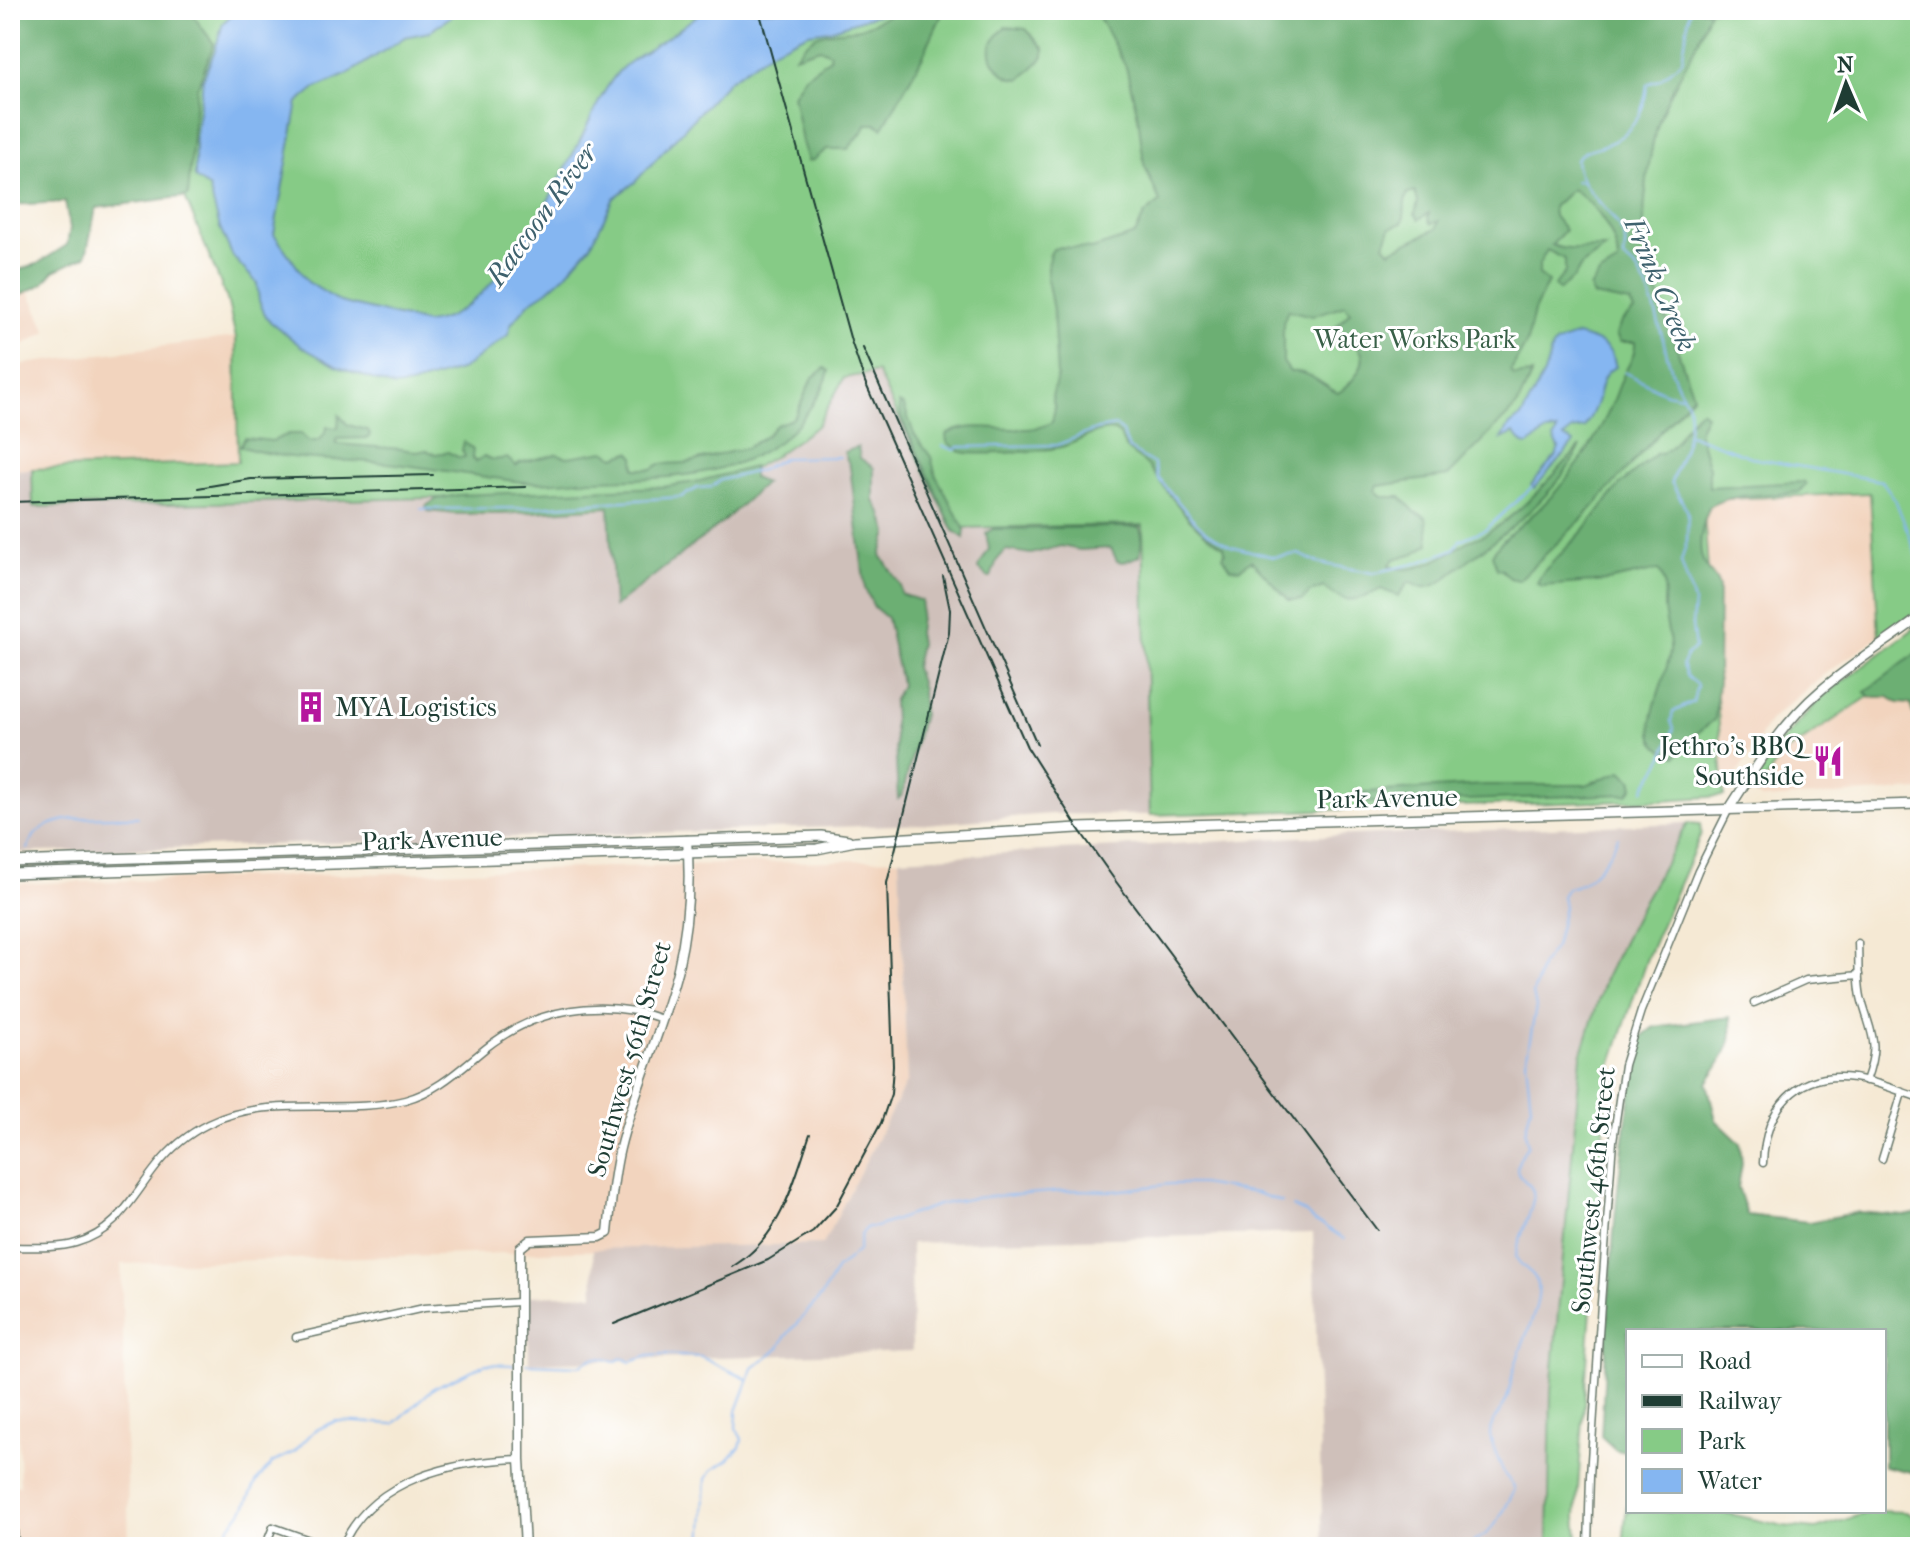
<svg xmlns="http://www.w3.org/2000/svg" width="1930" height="1557" viewBox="0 0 1930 1557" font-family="'IM FELL French Canon',serif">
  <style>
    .built { fill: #f2d4be }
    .industrial { fill: #cfc0ba }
    .green { fill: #86cb86; stroke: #52845d; stroke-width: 2 }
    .forest { fill: #6caf73; stroke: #467654; stroke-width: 2; fill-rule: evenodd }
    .water { fill: #85b6f1; stroke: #527a92; stroke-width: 2 }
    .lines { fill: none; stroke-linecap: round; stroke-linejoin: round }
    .stream { stroke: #85b6f1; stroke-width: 2 }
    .minor-casing { stroke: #6a796c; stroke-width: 9 }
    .tertiary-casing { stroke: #6a796c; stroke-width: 11 }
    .secondary-casing { stroke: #6a796c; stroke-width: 12 }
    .minor { stroke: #fff; stroke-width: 6 }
    .tertiary { stroke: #fff; stroke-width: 8 }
    .secondary { stroke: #fff; stroke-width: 9 }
    .rail { stroke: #1f3d34; stroke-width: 2 }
    .labels { text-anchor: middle; stroke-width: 6; stroke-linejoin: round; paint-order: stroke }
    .park-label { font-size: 26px; fill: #396048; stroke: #fff }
    .poi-label { font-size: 26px; fill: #1f3d34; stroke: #fff; text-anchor: start }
    .street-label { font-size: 26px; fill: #1f3d34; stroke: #fff }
    .water-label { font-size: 28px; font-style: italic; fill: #3e616d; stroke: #fff }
  </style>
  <rect width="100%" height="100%" fill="#fff"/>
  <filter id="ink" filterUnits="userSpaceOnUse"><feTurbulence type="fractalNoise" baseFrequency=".0125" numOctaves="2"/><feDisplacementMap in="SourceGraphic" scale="16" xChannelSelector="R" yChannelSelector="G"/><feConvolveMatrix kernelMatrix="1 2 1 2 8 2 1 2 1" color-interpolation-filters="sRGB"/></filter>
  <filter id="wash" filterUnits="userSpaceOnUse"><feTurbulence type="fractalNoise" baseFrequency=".006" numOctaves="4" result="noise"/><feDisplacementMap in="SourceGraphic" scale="32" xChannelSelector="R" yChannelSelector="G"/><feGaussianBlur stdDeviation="1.8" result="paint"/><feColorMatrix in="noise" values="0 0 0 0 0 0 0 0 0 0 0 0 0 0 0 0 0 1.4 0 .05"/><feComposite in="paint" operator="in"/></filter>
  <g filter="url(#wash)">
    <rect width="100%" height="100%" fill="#f5e9d4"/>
    <g class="built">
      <polygon points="10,275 22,275 47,332 11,351 16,365 236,337 238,462 10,470"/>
      <polygon points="1870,493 1879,636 1823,675 1770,720 1724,796 1702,500"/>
      <polygon points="1897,680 1920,721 1920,790 1761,799 1757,794 1780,756"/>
      <polygon points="899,859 907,1081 823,1244 121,1264 129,1547 10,1547 10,1486 20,1485 12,1239 10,1238 10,884"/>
    </g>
    <g class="industrial">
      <polygon points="877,372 952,528 1143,524 1150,815 1050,814 928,824 10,853 10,470 32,469 33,507 817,426 844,378"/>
      <polygon points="1688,823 1644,900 1606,976 1581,1056 1551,1391 1548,1547 1323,1547 1313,1233 911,1243 912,1351 529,1363 528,1296 594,1294 593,1249 823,1244 907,1081 899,859 1299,837"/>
    </g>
    <g class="green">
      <polygon points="10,10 1920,10 1920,611 1879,636 1870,493 1703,500 1724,796 1663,800 1150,815 1143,525 952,528 877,372 844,378 817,426 773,457 732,480 651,493 33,507 32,469 238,462 236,338 227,299 185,197 10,204"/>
      <polygon points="1920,624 1920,662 1780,756 1757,794 1752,787 1777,746 1823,696"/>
      <polygon points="1688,823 1700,824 1701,834 1647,958 1608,1074 1576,1516 1579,1547 1548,1547 1551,1391 1581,1056 1606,976 1644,900"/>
      <polygon points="1628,1493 1628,1511 1717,1511 1784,1526 1816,1529 1873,1511 1906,1512 1920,1519 1920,1547 1623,1547"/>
    </g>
    <g class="forest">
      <polygon points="10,10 189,10 214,44 197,88 188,196 96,208 86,256 54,271 43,284 10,300 10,273 37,264 67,245 70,228 65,202 10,205"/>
      <path d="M899,10H944L922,58L885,124L882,128L877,124H866L864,130L848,149H827L813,160L808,161L802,142L793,95L805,76L830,58V53L820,48L795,56C812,32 824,32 851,30C868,28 884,16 899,10Z"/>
      <path d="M1095,10H1709C1700,44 1680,73 1665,105C1648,142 1641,215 1645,256L1693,395L1585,516L1519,580L1510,578L1502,570L1497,569L1492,554C1505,534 1525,523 1541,507C1578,471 1604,430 1621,381C1626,367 1636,357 1635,342H1620L1616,335L1621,322L1634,311L1630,303L1594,296L1590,288L1599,275L1618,263C1618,236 1595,203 1572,189L1553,207L1554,216L1565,230L1552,245C1569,253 1588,247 1606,248L1581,266L1574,278L1559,290L1554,286L1565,272V259L1547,250L1539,264V275L1548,282L1534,311L1527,342L1511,371L1514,376L1532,374L1517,406L1448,476L1378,486L1376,491L1383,497H1401L1415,512L1426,517L1429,544L1415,553L1394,559L1389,566C1413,576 1443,558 1463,544C1469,539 1478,539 1485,534C1522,513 1552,476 1581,446C1557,494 1506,533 1463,564C1452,572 1442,585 1427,587C1420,588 1414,585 1409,582L1398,596L1381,589C1358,602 1344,605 1324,587L1310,592L1302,600H1289L1251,560L1240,569L1231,568L1223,556L1225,552L1224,546C1189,527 1172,496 1148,466C1141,458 1130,455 1125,446C1121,440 1122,434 1114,431C1099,426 1077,444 1061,447C1042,451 981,456 962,452C957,450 951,445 947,442L946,435C974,416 1023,440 1052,422L1055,408L1052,397L1057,376L1053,310L1047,279L1049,256L1053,249L1060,247L1092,249L1135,235L1144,215L1160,202L1144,164L1138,116L1126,67ZM1415,192L1418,202L1415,214L1419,219L1429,213L1428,219L1431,224L1439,221L1436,229L1390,251L1384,244L1390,228L1402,223C1407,213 1402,204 1408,194ZM1345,305L1350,312L1335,328L1334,336C1341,339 1352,342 1357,347C1373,360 1350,386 1338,393C1321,385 1310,370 1290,372L1283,362V323L1288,310L1312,316Z"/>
      <path d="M1005,27L1026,29L1044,49V57L1021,79C1004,80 986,60 992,43C995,38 1001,32 1005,27Z"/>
      <path d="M825,368L829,371C826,385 818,396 810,408C764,480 664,479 589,480C567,480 544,485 522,482C481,477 438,469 396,464C350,459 283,462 240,446L245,438L272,441L289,434H301L308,441C320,443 324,437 327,427L338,428L339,415L348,425L368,430L370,435L368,438L336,439L337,444L402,449L417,452L426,450L435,454L448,452L460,458L465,457L462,450L464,442L473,449L472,458L476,462L484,456L493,460L507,458L516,466L519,463L557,454L568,457L605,451L615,457L630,452L634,456L635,469H652L660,464L686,463L746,448L766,436L776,425L792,419L796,415L812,378Z"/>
      <polygon points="899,403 904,406 914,434 931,457 936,476 965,530 964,538 954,531 901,417"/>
      <path d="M1701,410L1706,415L1698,431L1709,468V487L1803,482L1806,485L1799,492C1770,497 1736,491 1710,506C1703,523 1695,547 1705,565C1710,573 1717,577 1719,587L1718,681L1715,719L1695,735L1693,742L1686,745L1676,756C1668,752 1659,750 1655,742C1642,719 1669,675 1670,650C1671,636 1664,621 1664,606C1664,593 1667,580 1658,570L1608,581L1542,586L1537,583L1543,572L1583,531L1621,484L1657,453L1661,454C1680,444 1683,422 1701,410Z"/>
      <polygon points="858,447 860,458 874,468 874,501 882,514 888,533 881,555 900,585 901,594 922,601 918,633 920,643 915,667 922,689 923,714 902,795 898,799 893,702 901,685 899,674 887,618 874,607 865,589 850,467 844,452"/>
      <polygon points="753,467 753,478 765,483 724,521 614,607 609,507 502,514 456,514 428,511 426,506 437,499 458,495 663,487 700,481"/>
      <polygon points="1112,527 1140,527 1142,536 1140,556 1123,562 1117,561 1111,548 1080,550 1061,546 1031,554 1006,550 997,560 991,577 989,578 978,568 989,549 986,533 993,529"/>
      <polygon points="1920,650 1920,674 1916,685 1920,720 1913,714 1910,704 1898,703 1888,697 1870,697 1865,692"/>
      <path d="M1622,771L1633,781V788L1628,794L1389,803C1377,801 1366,805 1356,800L1354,793L1483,785H1586Z"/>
      <path d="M1730,1017C1736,1043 1721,1062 1707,1083L1716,1120L1740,1143L1742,1164L1738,1187L1747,1215L1809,1222L1859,1212L1904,1216L1920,1213V1474L1884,1466V1331H1628V1452L1616,1450L1601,1436C1609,1302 1613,1167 1642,1036L1654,1027Z"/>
    </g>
    <g class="water">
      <path d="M249,10H460L429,32L405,37L348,74L314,89L298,102L274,234L308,282L340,302L426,323C490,318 547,204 574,152C589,125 599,94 619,71C629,60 642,54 654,46C671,35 688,23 704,10H892L829,30L809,33L774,49L728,81L635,182L614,198L591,245L565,275L547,291L530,302L511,324L508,335L463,369L410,385L394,387L338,367L302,347L267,319L259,301L257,283L233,257L220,228L209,188L195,178V141L203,79L215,50L223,23L234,12Z"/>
      <path d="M1577,335C1598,341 1611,343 1616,367C1601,372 1601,389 1597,402C1594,411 1589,420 1584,428L1572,430L1564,437L1574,443L1534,488L1531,485L1556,456L1559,448L1554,439L1557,431L1547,432L1528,445L1523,444L1514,433L1502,439L1509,426L1522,416L1544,374L1552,348L1556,343Z"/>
    </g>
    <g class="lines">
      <g class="stream">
        <polyline points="1576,181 1583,181"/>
        <polyline points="1624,372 1666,393 1682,396"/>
        <polyline points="1689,434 1757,459 1882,481 1895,499 1920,563"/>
        <polyline points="943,446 955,450 958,447 1057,445 1098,429 1116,426 1122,432 1129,449 1154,464 1158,478 1191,517 1206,532 1231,546 1274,557 1298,554 1319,563 1373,573 1418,563 1454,549 1460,540 1486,529 1532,487"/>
        <polyline points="421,509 521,508 681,497 698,488 711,487 721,480 761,470 783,458 840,457"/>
        <path d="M1644,790C1648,781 1654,775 1658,767C1665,755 1669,741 1674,728L1671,721L1673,712L1693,702L1697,685L1687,677L1682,665L1686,656L1695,648L1692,625L1694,602L1681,562L1687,541L1688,512L1671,482C1682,452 1692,437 1688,404C1661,365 1664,311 1638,272C1635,267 1628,263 1624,258C1624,252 1626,246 1625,240C1616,209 1577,192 1576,159C1584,149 1593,149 1605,145C1632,135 1645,112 1647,84L1659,80L1682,61L1690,10"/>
        <path d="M28,849C35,810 107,818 138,817"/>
        <polyline points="1293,1207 1305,1212 1315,1222 1323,1225 1344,1239"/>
        <path d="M526,1364L580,1366C591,1356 601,1356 614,1362L622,1358L631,1362L648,1356L663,1355L701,1357L747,1379"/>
        <polyline points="214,1547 245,1507 257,1481 272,1463 294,1452 314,1431 336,1421 394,1424 435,1387 486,1364 514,1365"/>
        <polyline points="702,1547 706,1479 712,1470 728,1460 740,1447 742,1439 736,1428 737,1411 753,1368 779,1348 785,1337 822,1295 837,1269 858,1251 861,1235 867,1227 876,1227 938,1205 973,1198 1078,1190 1114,1191 1170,1184 1201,1184 1256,1193 1282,1202"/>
        <path d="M1471,1547L1475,1540C1497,1532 1504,1508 1515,1490C1512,1482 1510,1481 1505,1475C1503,1472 1490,1439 1490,1435C1489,1423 1500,1413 1505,1403C1510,1393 1510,1383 1513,1373C1518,1351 1542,1306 1538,1285C1536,1272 1520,1268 1516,1257C1518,1238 1529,1220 1533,1200C1538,1175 1499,1184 1528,1145L1525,1132L1531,1106L1526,1061L1536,1007L1533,994L1542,964L1555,947L1564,907L1562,896L1567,888C1590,885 1610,857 1618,837"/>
      </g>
    </g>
  </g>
  <g filter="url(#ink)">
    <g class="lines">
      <defs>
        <g id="minor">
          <path d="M1858,943C1859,962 1857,983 1862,1001C1872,1037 1880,1042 1866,1081"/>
          <polyline points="1754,1003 1806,980 1859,975"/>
          <polyline points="1882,1159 1902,1093"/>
          <path d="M1763,1163C1765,1109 1796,1070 1854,1078C1876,1081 1898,1091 1920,1098"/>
          <path d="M10,1247C31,1247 56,1249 76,1243C118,1231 132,1197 157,1166C171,1148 188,1134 208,1124C269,1093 341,1116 405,1100C437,1092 461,1068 486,1048C536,1008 602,997 662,1019"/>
          <polyline points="296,1337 424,1308 519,1302"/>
          <polyline points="10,1499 16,1547"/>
          <polyline points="265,1547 273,1527 329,1547"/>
          <path d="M342,1547C371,1478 454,1461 520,1459"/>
          <polyline points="1588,1547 1590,1476 1601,1303 1613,1141 1624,1065 1641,1011 1698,871 1729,809"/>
        </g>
        <g id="tertiary">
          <path d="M1729,809C1756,767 1782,723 1820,691C1851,664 1887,642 1920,617"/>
          <path d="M525,1547L520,1459V1248L530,1240L600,1237L608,1233C611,1204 613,1177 620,1148C635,1087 663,1029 678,968C688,925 691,884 687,840"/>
        </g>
        <g id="secondary">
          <polyline points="10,862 821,836 848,840"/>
          <polyline points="10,874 817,849 855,841 1078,828 1920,804"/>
        </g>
      </defs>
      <use href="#minor" class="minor-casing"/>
      <use href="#tertiary" class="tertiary-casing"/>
      <use href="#secondary" class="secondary-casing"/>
      <use href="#minor" class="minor"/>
      <use href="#tertiary" class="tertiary"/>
      <use href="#secondary" class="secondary"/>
      <g class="rail">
        <polyline points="759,10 851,341 865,382 1027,747 1078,828 1114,879 1377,1230"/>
        <polyline points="863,348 1037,744"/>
        <polyline points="198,488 251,479 433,475"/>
        <polyline points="10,502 526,487"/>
        <path d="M732,1267C781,1238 793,1184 810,1134"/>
        <polyline points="614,1324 768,1260 813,1232 836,1207 881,1123 891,1094 893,1066 887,883 949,633 950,610 943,576"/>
      </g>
    </g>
  </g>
  <defs>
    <symbol id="building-bare" viewBox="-9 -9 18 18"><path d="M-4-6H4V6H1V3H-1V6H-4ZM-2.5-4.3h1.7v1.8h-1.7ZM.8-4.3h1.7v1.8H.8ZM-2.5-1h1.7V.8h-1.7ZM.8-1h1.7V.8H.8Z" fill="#b5179e" stroke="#fff" stroke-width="2.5" paint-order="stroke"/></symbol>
    <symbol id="restaurant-bare" viewBox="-9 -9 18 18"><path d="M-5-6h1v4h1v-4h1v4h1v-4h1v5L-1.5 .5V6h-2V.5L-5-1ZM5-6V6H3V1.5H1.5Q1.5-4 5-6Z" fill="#b5179e" stroke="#fff" stroke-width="2.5" paint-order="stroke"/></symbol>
  </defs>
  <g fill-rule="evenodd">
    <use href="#building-bare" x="289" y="685" width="44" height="44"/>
    <use href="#restaurant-bare" x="1806" y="739" width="44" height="44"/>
  </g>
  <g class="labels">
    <g class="park-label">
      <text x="1415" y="348">Water Works Park</text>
    </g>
    <g class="poi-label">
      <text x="335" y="716">MYA Logistics</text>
      <text x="1804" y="755" text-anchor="end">Jethro's BBQ<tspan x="1804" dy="30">Southside</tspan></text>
    </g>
    <g class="street-label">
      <text transform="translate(1387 798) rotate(-1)" y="9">Park Avenue</text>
      <text transform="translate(432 839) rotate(-2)" y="9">Park Avenue</text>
      <text transform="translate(629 1059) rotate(-74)" y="9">Southwest 56th Street</text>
      <text transform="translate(1593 1190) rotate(-84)" y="9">Southwest 46th Street</text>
    </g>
    <g class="water-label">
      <text transform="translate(541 214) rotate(-54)" y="10">Raccoon River</text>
      <text transform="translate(1661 284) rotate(67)" y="10">Frink Creek</text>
    </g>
  </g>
  <rect width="1930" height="1557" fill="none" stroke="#fff" stroke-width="40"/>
  <rect x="1626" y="1329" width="260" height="184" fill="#ffffff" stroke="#a5b1ae" stroke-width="2"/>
  <rect x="1642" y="1355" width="40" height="12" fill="#ffffff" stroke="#a5b1ae" stroke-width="2"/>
  <text x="1698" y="1369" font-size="24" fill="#1f3d34">Road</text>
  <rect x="1642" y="1395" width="40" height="12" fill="#1f3d34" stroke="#a5b1ae" stroke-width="2"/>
  <text x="1698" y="1409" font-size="24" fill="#1f3d34">Railway</text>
  <rect x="1642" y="1429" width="40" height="24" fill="#86cb86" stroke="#a5b1ae" stroke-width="2"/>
  <text x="1698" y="1449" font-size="24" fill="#1f3d34">Park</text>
  <rect x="1642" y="1469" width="40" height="24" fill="#85b6f1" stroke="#a5b1ae" stroke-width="2"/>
  <text x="1698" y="1489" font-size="24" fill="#1f3d34">Water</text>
  <g transform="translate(1846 84) rotate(358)" stroke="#ffffff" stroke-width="6" paint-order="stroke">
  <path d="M0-6L14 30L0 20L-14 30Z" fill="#1f3d34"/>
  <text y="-12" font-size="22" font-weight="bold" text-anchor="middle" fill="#1f3d34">N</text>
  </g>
</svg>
